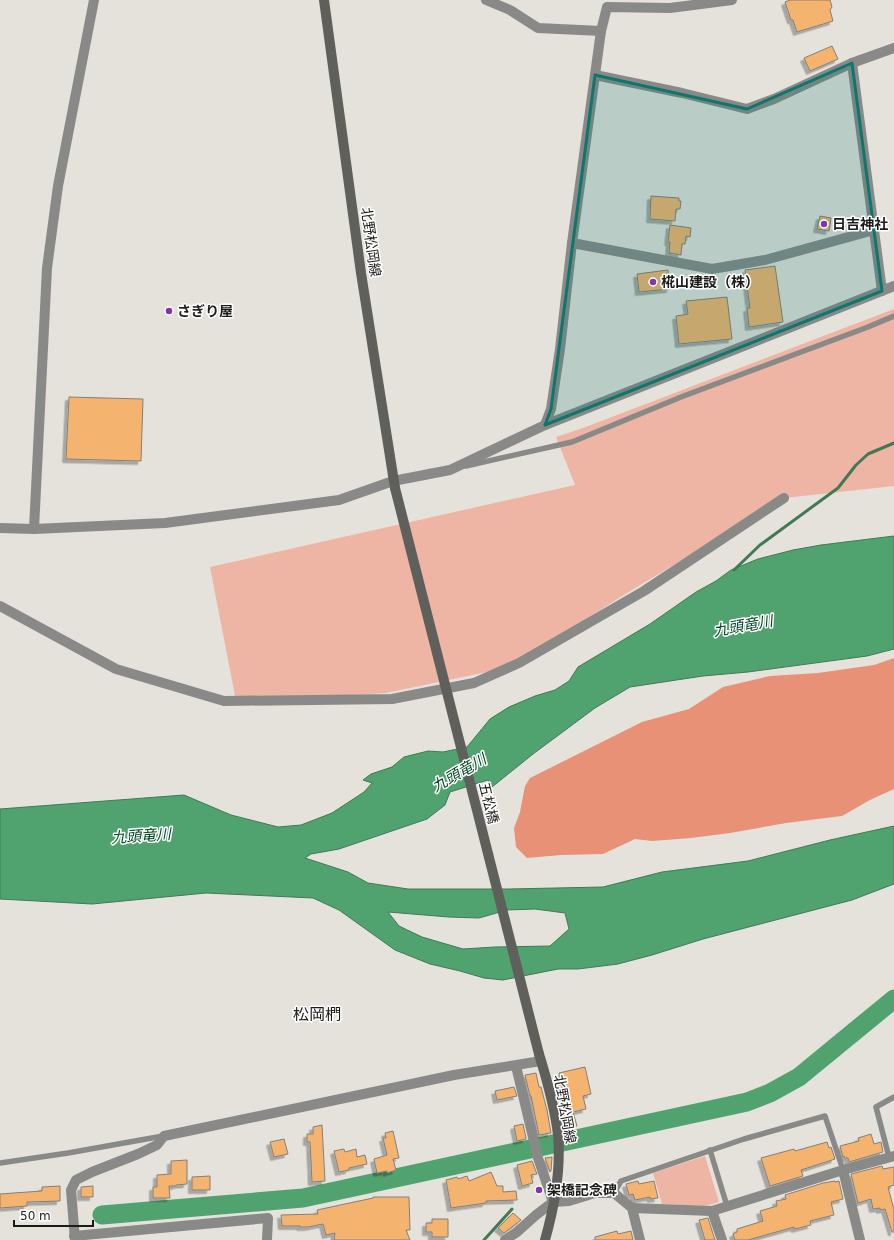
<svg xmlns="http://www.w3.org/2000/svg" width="894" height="1240" viewBox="0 0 894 1240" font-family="'DejaVu Sans','Noto Sans JP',sans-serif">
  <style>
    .green { fill: #eeb5a4 }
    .forest { fill: #e89177 }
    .water { fill: #50a36f; stroke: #407a55; fill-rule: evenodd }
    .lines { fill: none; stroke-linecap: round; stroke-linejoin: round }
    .stream { stroke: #407a55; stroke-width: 3 }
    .river { stroke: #50a36f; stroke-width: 19 }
    .building { fill: #f4b470; stroke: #837f7a; filter: url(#shadow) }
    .lane { stroke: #898a87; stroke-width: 5.5 }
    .street { stroke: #898a87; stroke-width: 10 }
    .secondary { stroke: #5f605c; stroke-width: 10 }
    .secondary-bridge { stroke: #5f605c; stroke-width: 10 }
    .marked { fill: #0f766e; fill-opacity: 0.2; stroke: #0f766e; stroke-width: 3; stroke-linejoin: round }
    .poi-dot { fill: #7d37aa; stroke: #fff; stroke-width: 1.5 }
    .labels { text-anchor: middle; stroke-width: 3; stroke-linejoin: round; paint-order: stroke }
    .poi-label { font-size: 14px; font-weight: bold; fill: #1c1b19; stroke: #fff; text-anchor: start }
    .street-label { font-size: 14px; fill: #1c1b19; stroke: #fff }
    .water-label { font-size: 15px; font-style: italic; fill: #024624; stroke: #fff }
    .quarter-label { font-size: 16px; fill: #1c1b19; stroke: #fff }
  </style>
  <defs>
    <filter id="shadow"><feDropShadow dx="-3.5" dy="3.5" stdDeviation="0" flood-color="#0004"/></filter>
  </defs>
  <rect width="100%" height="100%" fill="#e4e2db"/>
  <g class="green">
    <polygon points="894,309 894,486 784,498 619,598 511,667 386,693 236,701 210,567 575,485 556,437 583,428"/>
    <polygon points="705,1156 719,1202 705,1206 662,1204 653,1173"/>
  </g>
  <polygon class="forest" points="894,658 894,789 870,800 842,816 786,823 730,833 691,838 652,841 635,839 603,854 561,855 527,858 516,847 514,828 520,812 525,786 530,778 642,722 689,709 723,687 770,676 818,673 874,665"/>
  <path class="water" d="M894,536V649L867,656L748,672L703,676L630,687L595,708L533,754L492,787L488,780L450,792L445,805L427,819L339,849L311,854L305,858L348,872L368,883L408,889H509L603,887L662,872L748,861L830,840L894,826V884L852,900L703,939L652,955L618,964L578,969H558L503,980L484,978L460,971L430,964L395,950L339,910L313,898L206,893L92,904L0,899V809L184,795L231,815L278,827L301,825L332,813L364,792L372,783L363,780L371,774L392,767L404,757L428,751L443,752L467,747L490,719L509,707L535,696L555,690L569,681L578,667L650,624L696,592L716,581L731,570L758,559L793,550L821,545ZM535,909L565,913L569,929L550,946L495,947L463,949L422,937L399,926L388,912L449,917L479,918L507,910Z"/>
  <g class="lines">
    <g class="stream">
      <polyline points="734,570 760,545 838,488 856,465 868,454 894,443"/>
      <polyline points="484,1240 512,1209"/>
    </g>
    <polyline class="river" points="102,1215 303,1198 747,1102 770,1093 799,1077 894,999"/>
  </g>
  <g class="building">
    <polygon points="790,0 830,0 832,7 830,10 833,21 797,32 793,20 791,20 785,2"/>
    <polygon points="832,46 838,59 810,71 804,58"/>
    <polygon points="651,196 679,198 679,201 681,201 680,209 676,209 675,221 650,219"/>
    <polygon points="820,216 831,218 829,231 817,229"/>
    <polygon points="670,225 691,228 690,237 686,236 685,244 682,244 681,255 669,253 670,242 668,242"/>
    <polygon points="775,266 783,322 749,327 747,308 750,308 745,270"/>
    <polygon points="668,270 670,289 639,292 637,274"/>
    <polygon points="727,297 732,339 679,344 676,316 688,314 686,301"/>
    <polygon points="69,397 143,399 141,461 66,459"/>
    <polygon points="585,1067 591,1094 583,1096 586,1109 573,1112 577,1126 564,1129 560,1107 566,1105 559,1073"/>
    <polygon points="536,1073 539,1087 541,1087 547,1110 551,1133 539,1135 531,1096 530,1096 525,1075"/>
    <polygon points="514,1087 517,1096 497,1100 495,1091"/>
    <polygon points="523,1124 526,1138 526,1139 517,1141 514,1126"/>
    <polygon points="322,1125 325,1181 312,1182 310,1142 307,1142 307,1134 313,1134 313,1127"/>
    <polygon points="393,1131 399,1158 393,1159 396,1170 387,1173 387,1171 377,1173 374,1159 387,1155 383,1138 386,1138 385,1133"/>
    <polygon points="871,1134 874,1144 881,1142 883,1152 849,1162 848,1158 845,1158 844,1156 843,1157 840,1146 859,1141 858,1138"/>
    <polygon points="284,1139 288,1154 274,1157 270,1142"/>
    <polygon points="827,1142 829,1148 831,1147 835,1159 801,1170 803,1176 770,1186 761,1158 794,1149 795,1151"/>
    <polygon points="344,1149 345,1152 356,1149 357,1157 365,1155 367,1164 349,1168 349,1170 339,1172 334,1151"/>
    <polygon points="552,1157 551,1171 550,1172 545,1158"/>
    <polygon points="187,1160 187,1184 176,1185 176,1186 169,1186 170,1198 153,1198 153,1187 157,1187 157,1175 171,1174 171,1161"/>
    <polygon points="532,1161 537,1174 531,1175 533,1183 522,1186 517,1165"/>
    <polygon points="882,1166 883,1169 894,1167 894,1185 888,1187 894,1210 894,1232 892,1232 885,1209 880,1210 880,1208 873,1209 871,1199 858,1203 852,1178 851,1174"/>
    <polygon points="491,1172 497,1186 503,1186 503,1192 516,1191 517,1200 486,1201 486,1203 451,1208 446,1180 457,1177 458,1179 467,1176 469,1181"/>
    <polygon points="210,1176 210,1190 192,1190 192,1177"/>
    <polygon points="638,1181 639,1184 654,1181 658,1198 651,1199 650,1197 635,1200 633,1194 629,1195 626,1184"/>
    <polygon points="835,1181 835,1182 839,1181 843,1199 831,1202 834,1215 810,1221 811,1225 795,1229 794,1227 748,1240 735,1240 733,1234 737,1232 737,1229 763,1221 760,1211 777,1206 776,1201 786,1199 785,1195 823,1183"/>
    <polygon points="60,1186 60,1201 27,1202 27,1206 0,1208 0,1194 42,1191 42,1187"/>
    <polygon points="93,1186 93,1197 81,1197 81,1187"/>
    <polygon points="373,1197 409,1197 410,1230 406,1230 410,1240 334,1240 335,1233 326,1235 323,1224 308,1227 300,1227 300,1226 282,1226 281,1215 318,1214 317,1210 373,1198"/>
    <polygon points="513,1213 521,1220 504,1233 498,1228"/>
    <polygon points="708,1218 715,1240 705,1240 699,1220"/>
    <polygon points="432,1219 448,1219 448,1237 432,1237 432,1232 426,1232 426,1223 432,1223"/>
    <polygon points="617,1231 618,1234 631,1231 633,1240 595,1240 595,1237"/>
  </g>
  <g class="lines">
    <g class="lane">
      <polyline points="466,466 572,442 681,397 868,327 894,316"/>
      <polyline points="710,1150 727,1206"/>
      <polyline points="889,1157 876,1107 894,1097"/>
      <polyline points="0,1163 68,1153 163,1136"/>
      <polyline points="614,1193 621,1181 744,1139 825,1116 843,1170"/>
    </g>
    <g class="street">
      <polyline points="486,0 510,10 538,28 601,31"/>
      <polyline points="852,63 882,291"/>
      <polyline points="595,75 682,93 747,109 774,99 852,63 894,48"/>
      <polyline points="572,243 712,269 765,260 874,230"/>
      <polyline points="545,425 894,286"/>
      <polyline points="0,528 34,529 165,523 339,500 393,481 450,470 545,425 551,409 560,349 572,243 601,31 607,7 670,8 732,0"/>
      <polyline points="34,529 47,268 58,186 94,0"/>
      <polyline points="0,606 116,669 224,701 392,699 474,683 519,663 644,591 784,498"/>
      <polyline points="516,1066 538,1158 553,1202"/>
      <polyline points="843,1170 860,1240"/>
      <polyline points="632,1208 712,1211 843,1170 894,1156"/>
      <polyline points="712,1211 722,1240"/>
      <polyline points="74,1236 268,1218 267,1240"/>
      <polyline points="75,1240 71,1190 76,1180 92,1172 138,1154 157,1145 164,1136 454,1075 541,1061"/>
      <polyline points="505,1240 517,1232 536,1215 553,1202 569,1201 595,1193 614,1193 632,1208 640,1240"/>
    </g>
    <g class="secondary">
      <polyline points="324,0 361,273 395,488"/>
      <path d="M539,1054C547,1080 555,1108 558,1135C561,1168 554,1208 545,1240"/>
    </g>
    <polyline class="secondary-bridge" points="395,488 539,1054"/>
  </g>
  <path class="marked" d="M852,63L882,291L545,425L551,409L595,75L747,109Z"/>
  <g class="poi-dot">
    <circle cx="824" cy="224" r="4"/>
    <circle cx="653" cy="282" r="4"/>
    <circle cx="169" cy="311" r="4"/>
    <circle cx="539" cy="1190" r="4"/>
  </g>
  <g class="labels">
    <g class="poi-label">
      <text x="832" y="229">日吉神社</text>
      <text x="661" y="287">椛山建設（株）</text>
      <text x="177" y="316">さぎり屋</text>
      <text x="547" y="1195">架橋記念碑</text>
    </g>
    <g class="street-label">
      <text transform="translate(371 242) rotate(82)" y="5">北野松岡線</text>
      <text transform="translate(489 803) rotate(76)" y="5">五松橋</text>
      <text transform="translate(565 1109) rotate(80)" y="5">北野松岡線</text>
    </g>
    <g class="water-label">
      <text transform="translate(743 626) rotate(-10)" y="5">九頭竜川</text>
      <text transform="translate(459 773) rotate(-30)" y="5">九頭竜川</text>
      <text transform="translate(141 836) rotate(-4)" y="5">九頭竜川</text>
    </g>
    <g class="quarter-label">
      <text x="317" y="1020">松岡椚</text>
    </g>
  </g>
  <path d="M14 1220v6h79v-6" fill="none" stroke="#1c1b19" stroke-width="2"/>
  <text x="20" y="1220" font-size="12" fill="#1c1b19" stroke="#ffffff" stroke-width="3" paint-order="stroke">50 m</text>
</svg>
